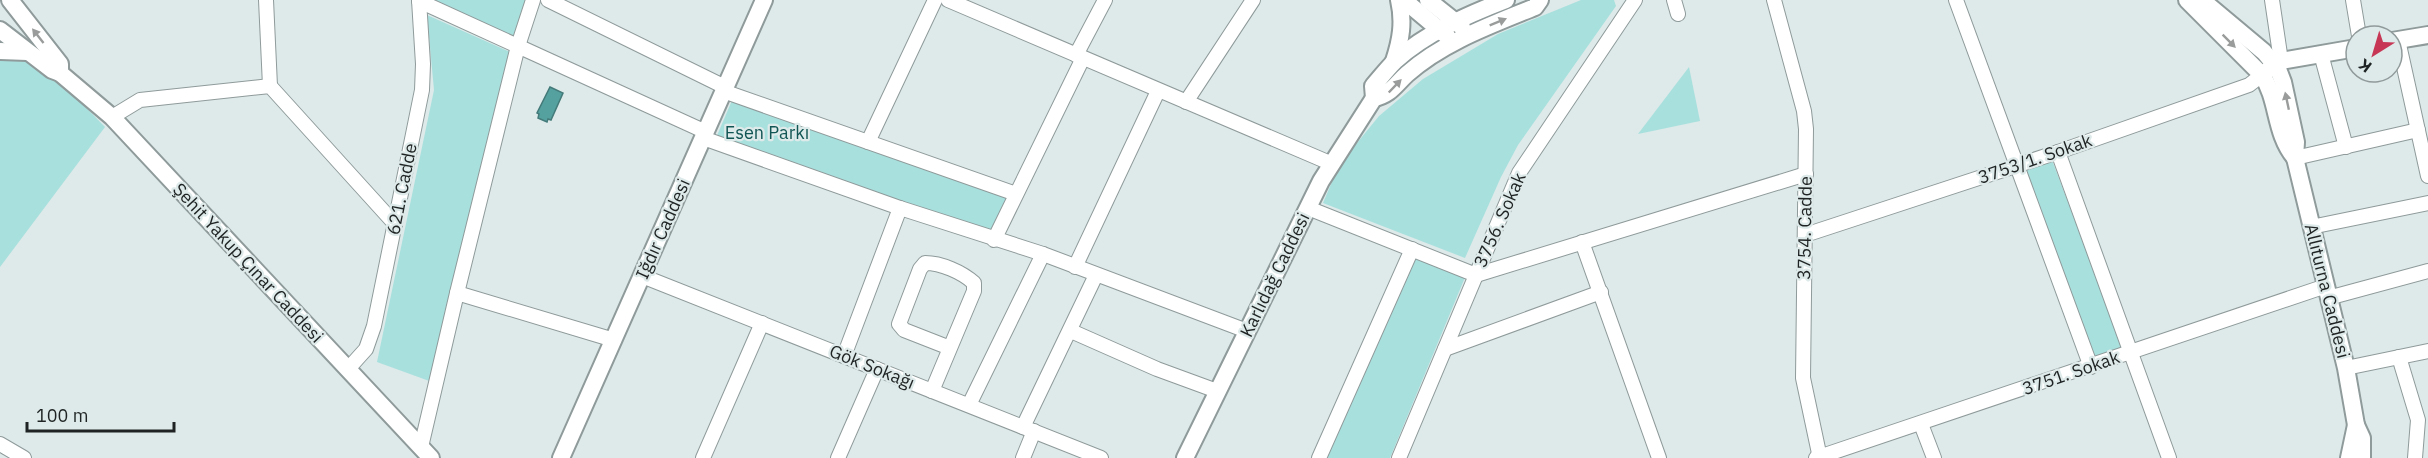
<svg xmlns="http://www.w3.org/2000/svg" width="2428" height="458" viewBox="0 0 2428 458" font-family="'IBM Plex Sans',sans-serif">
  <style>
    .green { fill: #a8e0de }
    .water { fill: #54a19f; stroke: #447b7a; stroke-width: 1.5 }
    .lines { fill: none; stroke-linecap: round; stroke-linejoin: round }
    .minor-casing { stroke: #8f9a9a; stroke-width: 16 }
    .major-casing { stroke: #8f9a9a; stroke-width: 20 }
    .minor { stroke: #fff; stroke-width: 14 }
    .major { stroke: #fff; stroke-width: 16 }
    .oneway { fill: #9a9c9c }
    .labels { text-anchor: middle; stroke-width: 4.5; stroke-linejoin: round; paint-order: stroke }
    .park-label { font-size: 18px; fill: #115554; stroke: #ddeae9 }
    .street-label { font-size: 18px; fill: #1f2323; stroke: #ddeae9 }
  </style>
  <rect width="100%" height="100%" fill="#ddeae9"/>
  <g class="green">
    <polygon points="426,0 526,0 513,40"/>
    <polygon points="1581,0 1614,0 1616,6 1518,145 1501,177 1465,258 1323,203 1339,165 1379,116 1423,79 1498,34"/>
    <polygon points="427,15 512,53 432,382 377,362 434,90"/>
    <polygon points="0,55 22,57 62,83 105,127 0,267"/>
    <polygon points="1689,67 1700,121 1638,134"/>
    <polygon points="733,98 1007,196 992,230 990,233 716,138"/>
    <polygon points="2052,160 2123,348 2093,359 2024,171"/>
    <polygon points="1413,253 1466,275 1390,458 1325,458"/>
  </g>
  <polygon class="water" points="550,87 563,93 551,120 548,119 547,122 538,118 539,114 537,113"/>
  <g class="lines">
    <defs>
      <g id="minor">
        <polyline points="266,0 270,86"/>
        <polyline points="548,0 725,87"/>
        <polyline points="948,0 1330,163"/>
        <polyline points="1674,0 1678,14"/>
        <polyline points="1774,0 1804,111 1806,129 1803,378 1820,458"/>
        <polyline points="1956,0 2091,367"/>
        <polyline points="2272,0 2281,61"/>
        <polyline points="2353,0 2359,36"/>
        <polyline points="419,1 706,132"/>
        <polyline points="2398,40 2428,176"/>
        <polyline points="2321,54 2346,147"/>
        <polyline points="1076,55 1105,0"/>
        <polyline points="723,91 1016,194"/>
        <polyline points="1186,102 1253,0"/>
        <polyline points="112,117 140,100 270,86 395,224"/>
        <polyline points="703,138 900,208 1043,254 1247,331"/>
        <polyline points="868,142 935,0"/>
        <polyline points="2058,152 2169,458"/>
        <polyline points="2295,158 2418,130"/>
        <polyline points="1308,208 1476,275 1806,174"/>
        <polyline points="2311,227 2428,203"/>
        <polyline points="1805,235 2058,152 2249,85 2262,75"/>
        <polyline points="994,240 1083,58"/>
        <polyline points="1582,242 1659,458"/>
        <polyline points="1075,267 1158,91"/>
        <polyline points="642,276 1101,458"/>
        <polyline points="457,293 518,46 533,0"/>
        <polyline points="2328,298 2428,271"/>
        <polyline points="1071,331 1157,369 1217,391"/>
        <polyline points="1445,349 1601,292"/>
        <polyline points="844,356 900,208"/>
        <polyline points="2399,357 2418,420 2415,458"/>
        <polyline points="2346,368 2428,351"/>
        <polyline points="348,369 366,349 374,326 422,90 423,64 419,0"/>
        <path d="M932,391L974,291V283C962,272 941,263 925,263L920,269L899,324L904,330L950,348"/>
        <polyline points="969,405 1043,254"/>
        <polyline points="1921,424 1934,458"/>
        <polyline points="1023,427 1096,275"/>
        <polyline points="0,444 24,458"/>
        <polyline points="421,447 457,293 614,340"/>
        <polyline points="703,458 762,323"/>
        <polyline points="838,458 877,369"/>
        <polyline points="1023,458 1034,431"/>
        <polyline points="1319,458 1412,249"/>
        <polyline points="1399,458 1519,173 1635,0"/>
        <polyline points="1816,458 2326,286"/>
      </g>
      <g id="major">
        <polyline points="10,0 60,64 60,73"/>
        <polyline points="1404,0 1447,36"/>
        <polyline points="1428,0 1462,27"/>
        <path d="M1506,0C1467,15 1426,33 1395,61C1387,69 1380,78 1373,86L1374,98C1390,95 1395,85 1407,74C1443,42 1491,25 1535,7L1540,0"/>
        <path d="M2187,0L2262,75C2279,101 2274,133 2295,158"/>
        <polyline points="2202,0 2264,52 2278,69 2283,82 2296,142 2295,158 2346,368 2356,425"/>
        <polyline points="0,30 52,70 60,73 112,117 431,458"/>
        <polyline points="2392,41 2428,35"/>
        <polyline points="0,51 27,52"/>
        <path d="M1394,61C1401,40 1404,22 1399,0"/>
        <polyline points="2268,70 2281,61 2356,48"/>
        <polyline points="561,458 764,0"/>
        <polyline points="1185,458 1321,181 1374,98"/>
        <polyline points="2349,458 2356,425 2362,438 2362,458"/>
      </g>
    </defs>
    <use href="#minor" class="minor-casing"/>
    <use href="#major" class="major-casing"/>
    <use href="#minor" class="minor"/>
    <use href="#major" class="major"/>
  </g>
  <defs><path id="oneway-solid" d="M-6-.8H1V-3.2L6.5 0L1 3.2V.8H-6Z" transform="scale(1.5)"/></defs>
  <g class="oneway">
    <use href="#oneway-solid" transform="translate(1498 22) rotate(-22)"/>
    <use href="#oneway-solid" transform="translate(38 36) rotate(-128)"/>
    <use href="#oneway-solid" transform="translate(2229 41) rotate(45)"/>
    <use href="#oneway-solid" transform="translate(1395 86) rotate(-46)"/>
    <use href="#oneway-solid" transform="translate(2287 101) rotate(-102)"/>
  </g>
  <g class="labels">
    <g class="park-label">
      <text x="767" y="139">Esen Parkı</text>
    </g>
    <g class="street-label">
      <text transform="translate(2035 159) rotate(-19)" y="6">3753/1. Sokak</text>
      <text transform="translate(402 189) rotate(-79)" y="6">621. Cadde</text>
      <text transform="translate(1500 220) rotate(-66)" y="6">3756. Sokak</text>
      <text transform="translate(1805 228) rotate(-89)" y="6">3754. Cadde</text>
      <text transform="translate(663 229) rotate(-66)" y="6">Iğdır Caddesi</text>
      <text transform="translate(248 263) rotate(47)" y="6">Şehit Yakup Çınar Caddesi</text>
      <text transform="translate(1275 275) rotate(-64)" y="6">Karlıdağ Caddesi</text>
      <text transform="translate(2327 291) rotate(76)" y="6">Allıturna Caddesi</text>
      <text transform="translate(872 367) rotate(22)" y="6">Gök Sokağı</text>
      <text transform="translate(2071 373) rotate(-19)" y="6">3751. Sokak</text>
    </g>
  </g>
  <g transform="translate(2374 54) rotate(217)"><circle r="28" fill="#ddeae9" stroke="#919a9a" stroke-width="1.5"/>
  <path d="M0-4.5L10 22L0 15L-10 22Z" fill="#c73755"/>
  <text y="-9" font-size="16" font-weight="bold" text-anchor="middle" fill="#1f2323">K</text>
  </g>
  <path d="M27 422v9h147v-9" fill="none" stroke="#1f2323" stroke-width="3"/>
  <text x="36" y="422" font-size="18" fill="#1f2323" stroke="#ddeae9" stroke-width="4.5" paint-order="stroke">100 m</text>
</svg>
